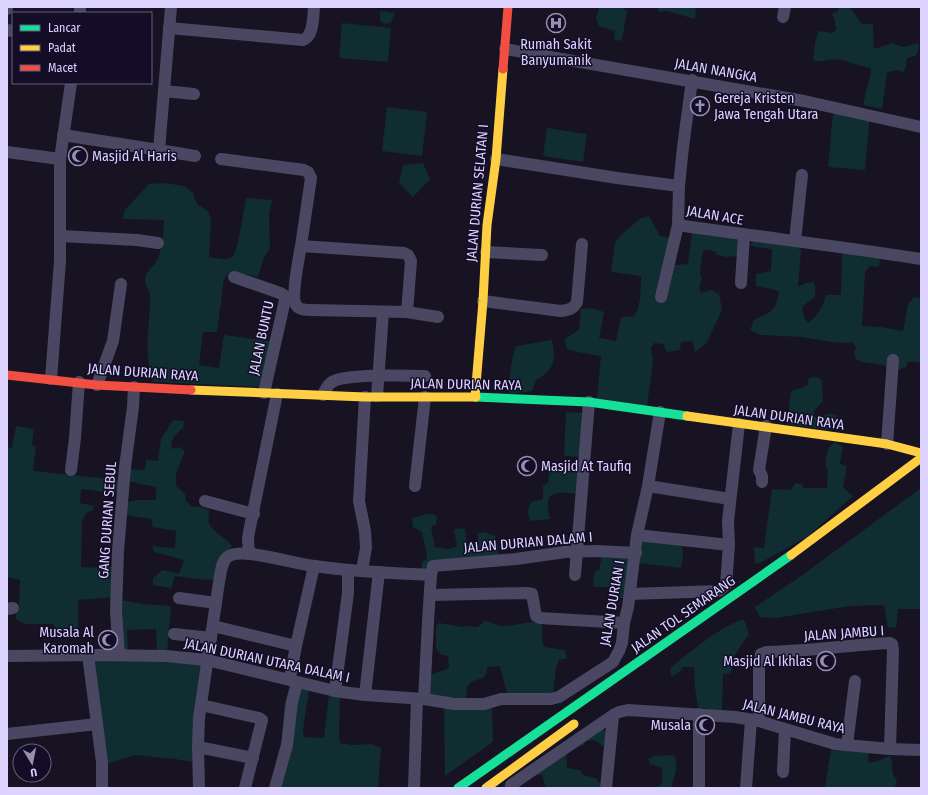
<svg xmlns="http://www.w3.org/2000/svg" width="928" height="795" viewBox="0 0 928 795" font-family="'Fira Sans Condensed',sans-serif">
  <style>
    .green { fill: #102d31 }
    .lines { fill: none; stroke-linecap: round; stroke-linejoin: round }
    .street { stroke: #4a4763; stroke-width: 12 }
    .fast { stroke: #16e098; stroke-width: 9 }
    .slow { stroke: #ffcf43; stroke-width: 9 }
    .jam { stroke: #f24e42; stroke-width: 9 }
    .labels { text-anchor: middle; stroke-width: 3; stroke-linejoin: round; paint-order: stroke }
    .poi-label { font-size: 14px; fill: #dcd4ff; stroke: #140d28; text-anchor: start }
    .street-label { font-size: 14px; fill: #dcd4ff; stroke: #140d28 }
  </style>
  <rect width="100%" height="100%" fill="#171322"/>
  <g class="green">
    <polygon points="599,7 621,7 627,11 622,40 618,41 614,39 615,31 599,26 596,19"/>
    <polygon points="657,7 696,7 695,19 667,11 659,12"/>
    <path d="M839,7H849L851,9L862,24H873L874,49L892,43L903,47L918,43L919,47L917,55L908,58L906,60C907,66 907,68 903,72L898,70L887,72L882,109L863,105L871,71L870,68C860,66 851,62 841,60C832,58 824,62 815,61L813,59L815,42L819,31L833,33L836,29L834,18L832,15L833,13L837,12Z"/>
    <polygon points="380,11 395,13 391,22 385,24 380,21"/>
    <polygon points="342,23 391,28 388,62 339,58"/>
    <polygon points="387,107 427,112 422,156 382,151"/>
    <polygon points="833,113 870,116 865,170 828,167"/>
    <polygon points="547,128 587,134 583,162 543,156"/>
    <polygon points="423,163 430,179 413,197 399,183 403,165"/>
    <path d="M164,183L185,186L193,193L197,204L208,211L211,220L209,257C217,258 227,262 233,256C238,252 244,208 246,198L272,200L269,216L270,248L264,258L258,277L230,271L224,279L217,332H203L199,365L219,368L224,335L270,341L260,387L153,382C143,350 150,329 150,297C150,291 145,285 145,279C146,271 152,268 156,262C163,249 163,234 164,220L123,219L124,211L149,184Z"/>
    <path d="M649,216L660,236L676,239L674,265L688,264L692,231L737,237L740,251L737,256L727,257L717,255L715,251L703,250L700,273L702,280L699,286L701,293L711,290L719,294L722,310L706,344L695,352L692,341L681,342L680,350L667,352L663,344L654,343L651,348L653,361L647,406L597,398L601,356L572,351L566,348L565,339L579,330L581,309L591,308L604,312L599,338L616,341L621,317L634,316C641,307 641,288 641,276L611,272L615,242L623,233L641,218Z"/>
    <path d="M754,241L796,245L801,251L798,287L805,283L814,282C815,286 816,291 815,295C813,305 793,300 808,323C818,316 823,306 826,295H841L842,251L880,256L879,267L870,266L865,272L862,326L881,327L903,331L908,304L914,297L921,298V364L917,362H908L906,367L899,370L889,369L883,365L862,362L856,359L854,353L856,347L852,342L845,343L831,342L801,337L761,335L750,330L754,320C772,311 775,313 779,292L772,289L756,286V274L771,271L772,249L756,247L750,245Z"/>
    <path d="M552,340C556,361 555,369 536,380L532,391L509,394C509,378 511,361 516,346Z"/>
    <path d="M818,377L822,381L823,401L814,411L815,417L821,418C826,413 829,413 836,415V423L827,430L787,424L791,391L807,386L809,378Z"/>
    <polygon points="566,412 584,413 582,457 564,456"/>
    <path d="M173,420L184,421L183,428C176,434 170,439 172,449L179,447L185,451L176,474V486L185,494L186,501L191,506L200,507L209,510C209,514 208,520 209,523C211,530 226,538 232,546L217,579L206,580L175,576L171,588L153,585V578L163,570L179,574L184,560L154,552L152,546L175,548L176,531L153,527L151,519L126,515L127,502L137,500H156V487L126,481L128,469L145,470L146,460L158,461L161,439Z"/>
    <path d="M16,426L34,429L32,445L36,447L33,471L120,480V490L112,493L81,489L80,503L94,506L93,510L86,513L82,521L81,567L106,568L112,566L114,597L79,600L78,604V634C65,636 60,636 53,624H25L16,619V610L19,607L20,580L7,577V447L12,448Z"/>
    <polygon points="835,442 843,447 840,464 847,466 843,487 853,496 807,537 760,563 755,564 754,547 764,548 772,489 791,490 795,483 802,484 804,488 827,488 828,470 826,466 826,458 829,447"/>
    <path d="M569,462H582L580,494C570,494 549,488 548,502C547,508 549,514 550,519L531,521C527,515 528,508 531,502L543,499V486L548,483L549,471H554Z"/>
    <polygon points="921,488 921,609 898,609 896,627 888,628 884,605 850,606 776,618 760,617 755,607 801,576"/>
    <polygon points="427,514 433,514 437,517 436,524 431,527 435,547 449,549 457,546 454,530 458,528 465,529 466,539 469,545 474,544 478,542 478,533 484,532 495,536 498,545 498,559 422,571 422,562 427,559 427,556 422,532 413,527 412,518"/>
    <polygon points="641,538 682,541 683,556 681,568 638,563"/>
    <polygon points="602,555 633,558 626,598 621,598 613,587 594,587 593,581 595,571 599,570"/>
    <polygon points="120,600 142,604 171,606 167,652 157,651 156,629 127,630 128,651 120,652"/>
    <path d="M743,619L746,624L749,635C746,637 734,656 733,660C731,664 733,670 730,673C728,674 726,674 723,674L722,710H712L698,707L695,688L694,667H683C682,672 675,674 671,676L670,668C693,650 715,630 743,619Z"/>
    <path d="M484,621C491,621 496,626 503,626C517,626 528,621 542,622V641L544,647L565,650L567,658L559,660L556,668L553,695L507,694L500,666L487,667V673L483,678C466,682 467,684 466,701L428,697L431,675L447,669L449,667L448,656L440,654L436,648V626L439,623L463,627C473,623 475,633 484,621Z"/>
    <polygon points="94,659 150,661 202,664 192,762 175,759 134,755 107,764"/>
    <polygon points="290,685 309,690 303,730 304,737 324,738 329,694 340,696 339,735 340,743 352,745 372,744 381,748 378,788 272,788 282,738 284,706"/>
    <polygon points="444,706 492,707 493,742 445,776"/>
    <path d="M601,726L606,732L604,747C597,741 594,738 585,742L584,745L566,748L567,768L580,770L583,775L596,778L601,785L600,788H546L542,775H534L514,788H499Z"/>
    <path d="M831,749L835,751H870L868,757L869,763C877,762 883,758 891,756L893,774L897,780L895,787L893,788H825Z"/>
    <path d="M674,755C679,765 674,778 671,788H652L657,787L662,784V768L650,764L648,759L655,756Z"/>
  </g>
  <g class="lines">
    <g class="street">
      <polyline points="171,7 159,150 195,156"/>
      <polyline points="7,9 7,7"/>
      <polyline points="80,13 80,7"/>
      <polyline points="783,17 785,7"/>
      <path d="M169,28L303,40C314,36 313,17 314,7"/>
      <polyline points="7,30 13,31"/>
      <polyline points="505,49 804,101 921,127"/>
      <polyline points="164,91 194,94"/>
      <polyline points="63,135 159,150"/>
      <polyline points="7,152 60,159"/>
      <path d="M221,159L304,170L308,172L311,178L301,246L404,253L408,255L411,261L407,312L311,310C306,310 299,310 296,305C291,297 299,257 301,246"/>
      <path d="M496,159L617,178L679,186L678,225C759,237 840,246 921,259"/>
      <polyline points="679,186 683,147 692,80"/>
      <polyline points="60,236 137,240 158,243"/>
      <polyline points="795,241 802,175"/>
      <polyline points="486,252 542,255"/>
      <polyline points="234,277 280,293 285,296 285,300 264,393"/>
      <polyline points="741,283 744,235"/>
      <polyline points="661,297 678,225"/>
      <path d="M483,301L561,311C568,310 574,309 577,302L582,244"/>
      <polyline points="407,312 438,317"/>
      <polyline points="51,379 60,261 60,159 71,83"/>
      <polyline points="97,385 113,341 121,284"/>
      <path d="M323,395C325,391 327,385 332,382C347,373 405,376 425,376"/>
      <polyline points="377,396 383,312"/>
      <polyline points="887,444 893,360"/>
      <polyline points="71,470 75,438 79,382"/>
      <polyline points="762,482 762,476 759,470 766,426"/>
      <polyline points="415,486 425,397"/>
      <polyline points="648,486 730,499"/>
      <polyline points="205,501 254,514"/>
      <polyline points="637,535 729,545"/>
      <polyline points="249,554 248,538 250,527 277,394"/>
      <polyline points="362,570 366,548 365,531 359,501 365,397"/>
      <polyline points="575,575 589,402"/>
      <polyline points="630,594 719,591 726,585 729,545 728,521 739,424"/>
      <polyline points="430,595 527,593 532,594 536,616 540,618 624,623"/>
      <polyline points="179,598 216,603"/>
      <polyline points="7,609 13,608"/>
      <polyline points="213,626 296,646 314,566"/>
      <polyline points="174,634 211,638"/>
      <polyline points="88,655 102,762 102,788"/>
      <polyline points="119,655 116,611 118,551 125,467 133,407 134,387"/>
      <polyline points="7,656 99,655 166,656 207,660 335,691 365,695 424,699 454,704 484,704 501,699 551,699 559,697 613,662 619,651 622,643 624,623 628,607 637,535 648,486 660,412"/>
      <polyline points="291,672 296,646"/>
      <polyline points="335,691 348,593 348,570"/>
      <polyline points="365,695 379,572"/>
      <polyline points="424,699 428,622 431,575 433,566 516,559 565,552 597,551 636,553"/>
      <polyline points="201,705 259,718 262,720 245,788"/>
      <polyline points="699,714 699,788"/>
      <path d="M759,721V666L761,654L767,652C809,651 849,645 890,643L892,644L893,650L890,749"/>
      <polyline points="7,734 97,724"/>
      <polyline points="847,745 855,681"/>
      <polyline points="198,747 253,758"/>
      <polyline points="783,772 785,729"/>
      <polyline points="511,785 615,714 619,712 628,710 735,717 759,721 835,744 890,749 921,750"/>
      <path d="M199,788L198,747L199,718L219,582C221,573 221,558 231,555C250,549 294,564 315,566C354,572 393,573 431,575"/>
      <polyline points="275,788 287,745 292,702 297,683"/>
      <polyline points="414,788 417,699"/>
      <polyline points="606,788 613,716"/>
      <polyline points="746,788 751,720"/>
    </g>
    <g class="fast">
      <polyline points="476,397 589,402 687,416"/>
      <polyline points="458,788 791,555"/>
    </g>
    <g class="slow">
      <polyline points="191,390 365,397 476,397"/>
      <polyline points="475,397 483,301 487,225 496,159 503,69"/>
      <polyline points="687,416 887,444 921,453"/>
      <polyline points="791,555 921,458"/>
      <polyline points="486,788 574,724"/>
    </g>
    <g class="jam">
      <polyline points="503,69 508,7"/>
      <polyline points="7,375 97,385 191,390"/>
    </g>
  </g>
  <defs>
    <symbol id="hospital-ring" viewBox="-11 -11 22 22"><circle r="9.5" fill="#140d28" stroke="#9790b2" stroke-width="1.5"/><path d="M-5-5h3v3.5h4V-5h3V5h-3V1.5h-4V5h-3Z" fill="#9790b2"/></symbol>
    <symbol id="church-ring" viewBox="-11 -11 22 22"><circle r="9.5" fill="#140d28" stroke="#9790b2" stroke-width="1.5"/><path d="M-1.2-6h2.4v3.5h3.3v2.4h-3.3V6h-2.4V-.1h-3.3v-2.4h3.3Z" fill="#9790b2"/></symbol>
    <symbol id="mosque-ring" viewBox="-11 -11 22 22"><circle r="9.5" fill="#140d28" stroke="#9790b2" stroke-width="1.5"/><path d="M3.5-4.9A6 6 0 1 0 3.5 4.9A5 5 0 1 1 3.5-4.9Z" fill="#9790b2"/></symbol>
  </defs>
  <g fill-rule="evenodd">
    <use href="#hospital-ring" x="545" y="12" width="22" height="22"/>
    <use href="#church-ring" x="689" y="95" width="22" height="22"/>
    <use href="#mosque-ring" x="67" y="145" width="22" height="22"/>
    <use href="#mosque-ring" x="516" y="455" width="22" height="22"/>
    <use href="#mosque-ring" x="97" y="629" width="22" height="22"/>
    <use href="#mosque-ring" x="815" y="650" width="22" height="22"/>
    <use href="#mosque-ring" x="694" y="714" width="22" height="22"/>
  </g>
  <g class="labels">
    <g class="poi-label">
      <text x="556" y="49" text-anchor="middle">Rumah Sakit<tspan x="556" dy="16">Banyumanik</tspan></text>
      <text x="714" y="103">Gereja Kristen<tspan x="714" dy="16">Jawa Tengah Utara</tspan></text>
      <text x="92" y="161">Masjid Al Haris</text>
      <text x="541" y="471">Masjid At Taufiq</text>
      <text x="94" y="637" text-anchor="end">Musala Al<tspan x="94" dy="16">Karomah</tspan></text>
      <text x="812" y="666" text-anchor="end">Masjid Al Ikhlas</text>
      <text x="691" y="730" text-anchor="end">Musala</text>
    </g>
    <g class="street-label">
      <text transform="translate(716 70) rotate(10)" y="5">JALAN NANGKA</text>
      <text transform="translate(477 193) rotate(-85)" y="5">JALAN DURIAN SELATAN I</text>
      <text transform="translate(715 215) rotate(10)" y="5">JALAN ACE</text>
      <text transform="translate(261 338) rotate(-78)" y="5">JALAN BUNTU</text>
      <text transform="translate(143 372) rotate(4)" y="5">JALAN DURIAN RAYA</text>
      <text transform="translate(466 384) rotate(1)" y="5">JALAN DURIAN RAYA</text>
      <text transform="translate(789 417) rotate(8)" y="5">JALAN DURIAN RAYA</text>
      <text transform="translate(107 520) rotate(-86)" y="5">GANG DURIAN SEBUL</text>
      <text transform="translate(528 542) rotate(-5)" y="5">JALAN DURIAN DALAM I</text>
      <text transform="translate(612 603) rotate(-80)" y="5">JALAN DURIAN I</text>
      <text transform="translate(683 614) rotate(-35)" y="5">JALAN TOL SEMARANG</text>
      <text transform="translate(844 633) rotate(-4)" y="5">JALAN JAMBU I</text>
      <text transform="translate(267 660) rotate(12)" y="5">JALAN DURIAN UTARA DALAM I</text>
      <text transform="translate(794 716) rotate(14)" y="5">JALAN JAMBU RAYA</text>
    </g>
  </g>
  <rect width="928" height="795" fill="none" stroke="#dcd4ff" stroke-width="16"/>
  <rect x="12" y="12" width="140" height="72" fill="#140d28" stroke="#645d7e"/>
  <rect x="20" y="25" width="20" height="6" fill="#16e098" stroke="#645d7e"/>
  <text x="48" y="32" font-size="12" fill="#dcd4ff">Lancar</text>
  <rect x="20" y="45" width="20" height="6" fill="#ffcf43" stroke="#645d7e"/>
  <text x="48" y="52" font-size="12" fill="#dcd4ff">Padat</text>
  <rect x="20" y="65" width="20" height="6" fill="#f24e42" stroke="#645d7e"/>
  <text x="48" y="72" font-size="12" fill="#dcd4ff">Macet</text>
  <g transform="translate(32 763) rotate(170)"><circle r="19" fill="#140d28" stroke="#645d7e"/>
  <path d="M0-3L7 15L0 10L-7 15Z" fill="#9790b2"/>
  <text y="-6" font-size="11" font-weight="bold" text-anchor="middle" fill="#dcd4ff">U</text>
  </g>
</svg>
